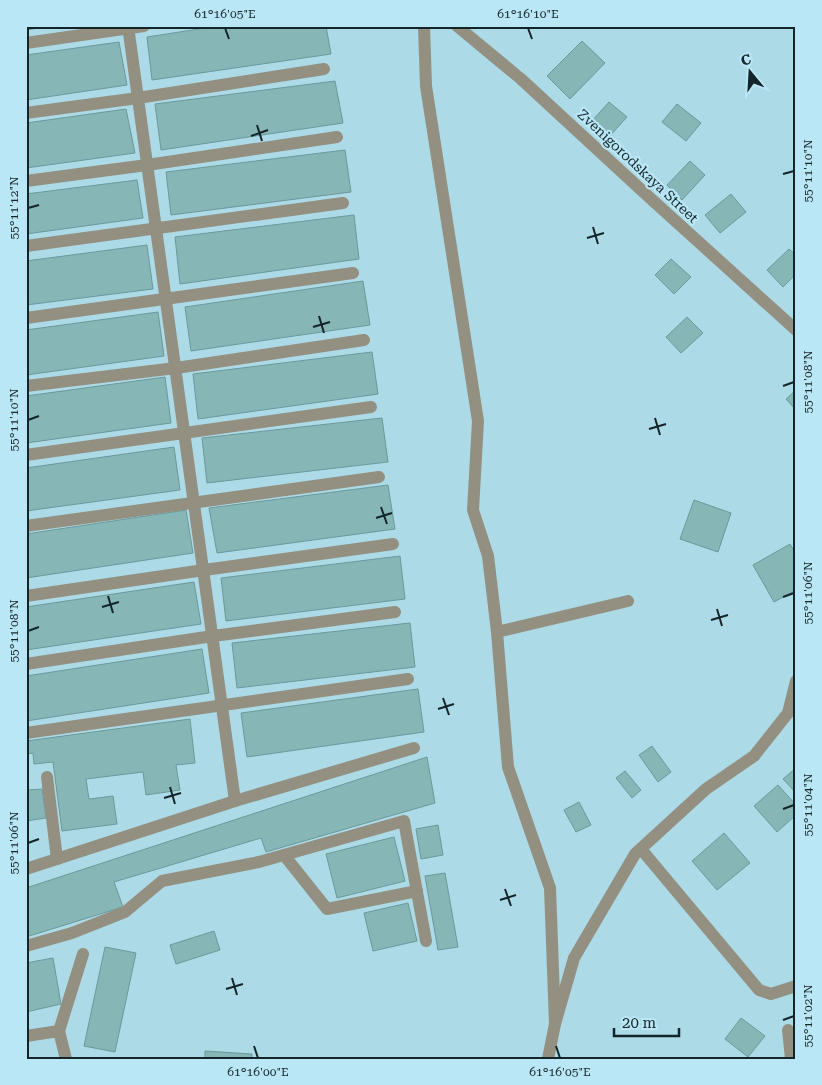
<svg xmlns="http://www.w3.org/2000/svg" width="822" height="1085" viewBox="0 0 822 1085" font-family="'Roboto Serif',serif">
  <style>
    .building { fill: #87b6b7; stroke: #6b999a }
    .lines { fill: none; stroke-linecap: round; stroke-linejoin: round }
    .minor { stroke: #939081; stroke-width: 12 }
    .ticks { fill: none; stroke: #14252a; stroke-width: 2 }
    .labels { text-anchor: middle; stroke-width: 4.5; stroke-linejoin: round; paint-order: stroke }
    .street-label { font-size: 14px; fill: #14252a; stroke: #bae7f5 }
    .neatline { fill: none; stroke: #14252a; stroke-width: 2 }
    .ticks-label { font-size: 12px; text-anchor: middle; fill: #14252a }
  </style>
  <rect width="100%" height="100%" fill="#addae7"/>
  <g class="building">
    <polygon points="26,26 52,26 26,30"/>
    <polygon points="218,26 326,26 331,54 152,80 147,37"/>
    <polygon points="582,41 605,63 570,99 547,76"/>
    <polygon points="119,42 127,85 26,100 26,55"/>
    <polygon points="335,81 343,123 161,150 155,104"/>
    <polygon points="609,102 627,117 608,138 591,122"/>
    <polygon points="677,104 701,123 686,141 662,122"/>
    <polygon points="126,109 135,153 26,168 26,123"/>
    <polygon points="345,150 351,192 171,215 166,172"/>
    <polygon points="690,161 705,175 682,200 667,185"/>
    <polygon points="137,180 143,218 26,234 26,194"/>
    <polygon points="731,194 746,212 720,233 705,215"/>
    <polygon points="354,215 359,259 180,284 175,237"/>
    <polygon points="147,245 153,289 26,305 26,261"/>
    <polygon points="789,249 796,255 796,274 783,287 767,270"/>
    <polygon points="671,259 691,277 674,294 655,275"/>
    <polygon points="363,281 370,325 191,351 185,307"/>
    <polygon points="158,312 164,356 26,375 26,330"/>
    <polygon points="687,317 703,333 681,353 666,337"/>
    <polygon points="372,352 378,394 198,419 193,374"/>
    <polygon points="165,377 171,423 26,443 26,396"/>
    <polygon points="796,390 796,410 786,399"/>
    <polygon points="382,418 388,462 207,483 202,438"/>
    <polygon points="174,447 180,490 26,511 26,468"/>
    <polygon points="388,485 395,529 217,553 209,508"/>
    <polygon points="694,500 731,513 718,552 680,539"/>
    <polygon points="186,510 193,553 26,578 26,534"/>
    <polygon points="790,544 796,554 796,590 774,602 753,565"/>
    <polygon points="400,556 405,599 226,621 221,578"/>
    <polygon points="194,582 201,624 26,650 26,607"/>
    <polygon points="410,623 415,667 237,688 232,643"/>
    <polygon points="202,649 209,693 26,721 26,676"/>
    <polygon points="418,689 424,732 247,757 241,713"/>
    <polygon points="190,719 195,763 176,765 180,790 146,795 143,772 86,779 89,799 113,796 117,824 62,831 53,762 34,764 33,753 26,754 26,741"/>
    <polygon points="652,746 671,772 658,782 639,755"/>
    <polygon points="427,757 435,803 266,852 261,838 114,882 123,907 26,937 26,888"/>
    <polygon points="796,768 796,793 783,779"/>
    <polygon points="625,771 641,790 632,798 616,778"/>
    <polygon points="778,785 796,805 796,815 777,832 754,806"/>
    <polygon points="42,789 46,818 26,821 26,790"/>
    <polygon points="579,802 591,825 576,832 564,810"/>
    <polygon points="438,825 443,855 421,859 416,829"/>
    <polygon points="724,833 750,863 717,890 692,861"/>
    <polygon points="394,837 405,881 337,898 326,854"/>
    <polygon points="445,873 458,947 438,950 425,876"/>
    <polygon points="408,903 417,941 373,951 364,913"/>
    <polygon points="214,931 220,950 176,964 170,945"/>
    <polygon points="105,947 136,953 115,1052 84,1046"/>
    <polygon points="53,958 61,1004 26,1012 26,963"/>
    <polygon points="741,1018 765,1036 748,1057 725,1039"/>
    <polygon points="205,1051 252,1054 252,1059 205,1059"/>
  </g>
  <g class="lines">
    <g class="minor">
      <polyline points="128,26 235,801"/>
      <polyline points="424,26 426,86 478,421 473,510 488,556 497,632 508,767 550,888 555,1024"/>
      <polyline points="457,26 521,79 650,198 796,330"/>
      <polyline points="26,43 144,26"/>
      <polyline points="26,113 138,98 324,69"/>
      <polyline points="26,181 147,165 337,137"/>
      <polyline points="26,246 343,203"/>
      <polyline points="26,318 353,273"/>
      <polyline points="26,386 176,368 364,340"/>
      <polyline points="26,455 371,407"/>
      <polyline points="26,526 379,477"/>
      <polyline points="26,596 204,570 393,544"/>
      <polyline points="497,632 628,601"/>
      <polyline points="26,664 213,636 395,612"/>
      <polyline points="26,733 408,679"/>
      <polyline points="47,777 57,859"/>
      <polyline points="641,849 759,990 771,994 796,986"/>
      <polyline points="284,855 327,909 417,891"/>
      <polyline points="26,869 235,801 414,748"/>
      <polyline points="26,946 72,933 125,912 162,881 259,862 404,821 426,941"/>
      <polyline points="788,1030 791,1059"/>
      <polyline points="59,1031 83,954"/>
      <polyline points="26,1036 59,1031 66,1059"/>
      <polyline points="548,1059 555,1024 574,958 635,854 706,789 754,756 788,713 796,681"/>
    </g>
  </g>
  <path class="ticks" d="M225,28L229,39M528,28L532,39M257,125L262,141M251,136L268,130M783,174L794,171M28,208L39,205M593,227L598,244M587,238L604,233M319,316L324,333M313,327L330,322M783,386L794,382M655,418L660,435M28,420L39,416M649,429L666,424M381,507L387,524M376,518L392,513M108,596L113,613M783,597L794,593M102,607L119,602M717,609L722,626M711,620L728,615M28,631L39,627M443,698L449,715M438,709L454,704M170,787L175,804M164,798L181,793M783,809L794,805M28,843L39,839M505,889L511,906M500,900L516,895M232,978L237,995M226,989L243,984M783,1020L794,1016M254,1046L258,1058M556,1046L560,1058"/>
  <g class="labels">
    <g class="street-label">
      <text transform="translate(638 166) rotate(43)" y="5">Zvenigorodskaya Street</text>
    </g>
  </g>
  <rect width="822" height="1085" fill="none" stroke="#bae7f5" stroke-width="55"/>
  <g transform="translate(750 72) rotate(342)" stroke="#bae7f5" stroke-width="4" paint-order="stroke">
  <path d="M0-4L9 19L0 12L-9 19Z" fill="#14252a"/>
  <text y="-8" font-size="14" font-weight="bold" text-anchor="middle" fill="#14252a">С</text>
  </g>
  <path d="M614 1028v8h65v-8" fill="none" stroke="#14252a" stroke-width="2.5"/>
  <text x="622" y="1028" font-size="15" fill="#14252a" stroke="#bae7f5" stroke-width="4" paint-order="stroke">20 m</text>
  <rect x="28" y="28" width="766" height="1030" class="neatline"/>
  <g class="ticks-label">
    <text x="225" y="18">61°16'05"E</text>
    <text x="528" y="18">61°16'10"E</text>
    <text transform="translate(808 171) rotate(-90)" y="4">55°11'10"N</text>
    <text transform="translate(14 208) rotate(-90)" y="4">55°11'12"N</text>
    <text transform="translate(808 382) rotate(-90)" y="4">55°11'08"N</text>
    <text transform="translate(14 420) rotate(-90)" y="4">55°11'10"N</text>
    <text transform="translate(808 593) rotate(-90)" y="4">55°11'06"N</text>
    <text transform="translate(14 631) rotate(-90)" y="4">55°11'08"N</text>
    <text transform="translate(808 805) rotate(-90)" y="4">55°11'04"N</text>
    <text transform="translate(14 843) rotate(-90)" y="4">55°11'06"N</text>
    <text transform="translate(808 1016) rotate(-90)" y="4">55°11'02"N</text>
    <text x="258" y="1076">61°16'00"E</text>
    <text x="560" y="1076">61°16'05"E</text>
  </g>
</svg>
